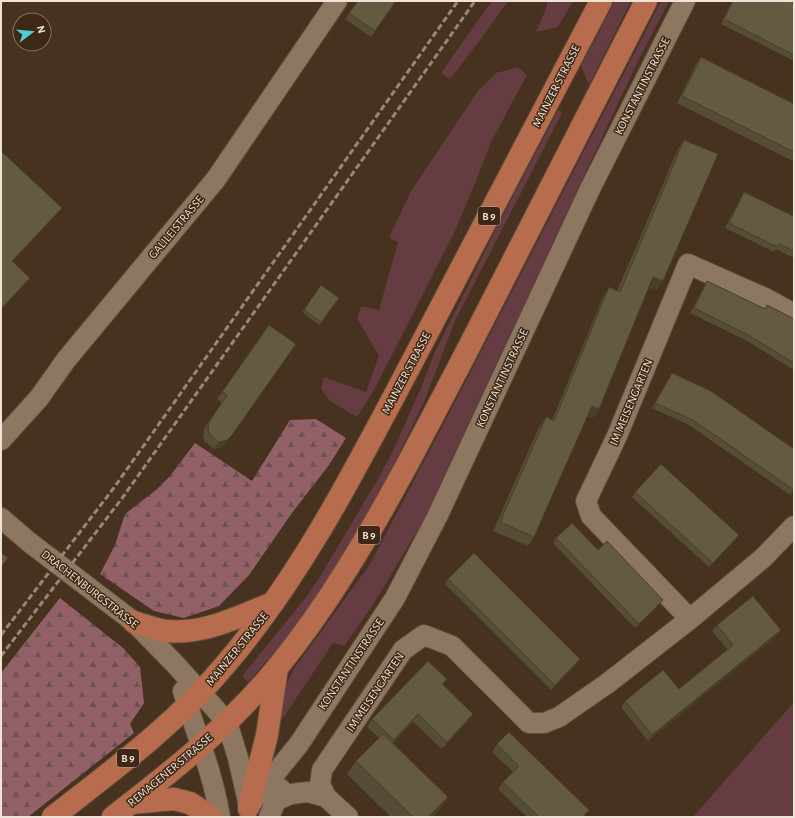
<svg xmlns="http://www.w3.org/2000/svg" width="795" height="818" viewBox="0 0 795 818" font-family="'Alegreya Sans',sans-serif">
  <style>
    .grass { fill: #643c42 }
    .forest { fill: url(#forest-firs) }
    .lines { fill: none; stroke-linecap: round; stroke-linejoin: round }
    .minor-casing { stroke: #5f4e3c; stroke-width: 22 }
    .major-casing { stroke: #5f4e3c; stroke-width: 24 }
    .minor { stroke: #8e7761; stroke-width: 20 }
    .major { stroke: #b86c4e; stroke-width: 22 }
    .rail { stroke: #988777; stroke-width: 3; stroke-dasharray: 6 3; stroke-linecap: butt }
    .wall { fill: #554d36 }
    .shaded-wall { fill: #453f2c }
    .building { fill: #635a3f; stroke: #453f2c }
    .labels { text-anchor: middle; stroke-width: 3; stroke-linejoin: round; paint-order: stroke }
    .shield { fill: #3c2815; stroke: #b9aa9c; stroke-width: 1 }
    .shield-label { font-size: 11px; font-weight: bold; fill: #efe2d6 }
    .street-label { font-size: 12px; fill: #efe2d6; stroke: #3c2815 }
  </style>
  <defs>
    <pattern id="forest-firs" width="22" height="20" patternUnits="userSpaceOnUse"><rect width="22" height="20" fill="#926167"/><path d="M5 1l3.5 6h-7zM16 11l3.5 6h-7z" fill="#6d5254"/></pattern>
  </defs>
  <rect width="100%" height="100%" fill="#46321e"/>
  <g class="grass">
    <polygon points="492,1 508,1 484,35 450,79 441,73"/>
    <polygon points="547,1 573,1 558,27 536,32 547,6"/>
    <polygon points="615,1 631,1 589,85 581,66"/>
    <polygon points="661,1 669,1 639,59 583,178 422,523 373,605 344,646 333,643 279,724 284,690 293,670 370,564 451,410"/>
    <polygon points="518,67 527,75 491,142 474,186 454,233 392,355 371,395 357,417 330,401 321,388 324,377 366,392 379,356 357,318 361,306 379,310 398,242 389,238 411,191 478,91 496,73"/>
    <polygon points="559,110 561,111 562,113 455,321 424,402 379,494 329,579 283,642 248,682 242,676 307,596 321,575 378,479 392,453 421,388 434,354 500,221 557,112"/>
    <polygon points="794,702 794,817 693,817"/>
  </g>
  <g class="forest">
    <polygon points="316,419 346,438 329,465 292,513 249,575 219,606 184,618 154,611 100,574 115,545 125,514 156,490 170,476 195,443 252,481 290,420"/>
    <polygon points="60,598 123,648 140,667 144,703 130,724 134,733 28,817 1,817 1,673"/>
  </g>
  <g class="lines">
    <defs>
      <g id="minor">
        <polyline points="1,440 39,398 66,360 216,179 337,1"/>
        <polyline points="1,518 29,542 134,622 175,664 227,722 238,758 249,806 248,809"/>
        <polyline points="690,619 591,516 586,501 617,436 688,264 767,299 794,314"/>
        <path d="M183,691C196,733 213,773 220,817"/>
        <polyline points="326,797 320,784 322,770 403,650 424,635 452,646 529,723 544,723 559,717 608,683 690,619 763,558 794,526"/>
        <polyline points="277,800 291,794 308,792 326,797 348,817"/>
        <polyline points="249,806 299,744 395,598 437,517 590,189 685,1"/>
        <polyline points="269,817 281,789"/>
      </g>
      <g id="major">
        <path d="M134,622C145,625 156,630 167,631C204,635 239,616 273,603"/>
        <polyline points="131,803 174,799 190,803 211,817"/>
        <polyline points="249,806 267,735 277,668"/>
        <path d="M53,817C113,770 176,724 225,665C302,575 356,468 411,364C475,243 537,122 601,1"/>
        <path d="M113,817C171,772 231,725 277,668C329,604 369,535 408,463C429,423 451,382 472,341C530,227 588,114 646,1"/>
      </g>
    </defs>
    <use href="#minor" class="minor-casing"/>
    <use href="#major" class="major-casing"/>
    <use href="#minor" class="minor"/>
    <use href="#major" class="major"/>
    <g class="rail">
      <polyline points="1,635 113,489 458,1"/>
      <polyline points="1,656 123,497 475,1"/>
    </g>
  </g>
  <g class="wall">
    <polygon points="358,1 396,1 371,37 345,19"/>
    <polygon points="732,1 789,1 794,3 794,61 721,24"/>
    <polygon points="701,57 794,104 794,159 793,161 677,103 696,64"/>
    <polygon points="684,140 657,290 649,287 599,409 593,418 587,416 534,537 528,546 493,531 539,427 546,417 552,420 603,297 609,287 617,291 678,149"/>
    <polygon points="744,192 792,215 794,213 794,258 776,249 774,252 725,228 741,197"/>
    <polygon points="707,281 765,309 767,305 794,319 794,370 747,341 690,313 704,286"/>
    <polygon points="321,285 339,298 320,325 302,312"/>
    <polygon points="269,325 227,442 222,447 214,449 205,442 203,437 204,429 222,403 217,399"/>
    <polygon points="672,373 794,490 790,495 689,425 652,408 669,378"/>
    <polygon points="635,492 739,535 735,540 709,567 632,497"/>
    <polygon points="556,538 598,550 663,600 660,604 635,628 553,543"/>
    <polygon points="448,579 580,659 577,664 551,690 445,584"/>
    <polygon points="717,625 777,636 648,741 621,707 625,701 679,689 728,650 712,631"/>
    <polygon points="443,684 473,714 468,721 442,749 413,722 393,743 448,797 439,810 432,817 391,817 347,774 356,761 379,738 367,727 372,719"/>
    <polygon points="497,744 585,817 527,817 498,789 503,782 513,772 492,752"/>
  </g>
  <g class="shaded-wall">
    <polygon points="62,208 58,213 8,267 12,261"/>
    <polygon points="653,277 663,281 657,290 647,286"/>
    <polygon points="30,278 26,283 1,310 1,309"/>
    <polygon points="296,344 227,442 222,447 214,449 219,442"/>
    <polygon points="592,406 599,409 593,418 585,415"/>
    <polygon points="663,600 660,604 635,628"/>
    <polygon points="781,630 777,636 648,741 652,735"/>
    <polygon points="580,659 577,664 551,690 555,685"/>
    <polygon points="418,714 413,722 389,747 394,740"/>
    <polygon points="473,714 468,721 442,749 447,742"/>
    <polygon points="448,797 439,810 432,817 428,817"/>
  </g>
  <g class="building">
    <polygon points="358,1 396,1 375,31 349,13"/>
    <polygon points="733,1 789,1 794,3 794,55 724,19"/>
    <polygon points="701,57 794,104 794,152 682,96"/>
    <polygon points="684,140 718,154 663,281 653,277 599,409 592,406 534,537 500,522 546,417 554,421 609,287 620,292"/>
    <polygon points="1,151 62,208 12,261 30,278 1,309"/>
    <polygon points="744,192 793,216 794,214 794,251 779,244 777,247 729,223"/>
    <polygon points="707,281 765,309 767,305 794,319 794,363 750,336 694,308"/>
    <polygon points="321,285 339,298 321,322 304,310"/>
    <polygon points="269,325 296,344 232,435 227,440 219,442 210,435 208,429 209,422 227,395 222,392"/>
    <polygon points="672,373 711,391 794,449 794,490 693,420 655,403"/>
    <polygon points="661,464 739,535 713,563 635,492"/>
    <polygon points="572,523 598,550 607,541 663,600 639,624 556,538"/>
    <polygon points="1,552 8,558 1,567"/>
    <polygon points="474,553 580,659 555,685 448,579"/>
    <polygon points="753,596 781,630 652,735 625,701 663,670 679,689 733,645 717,625"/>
    <polygon points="428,661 447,679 442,684 473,714 447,742 418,714 394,740 372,719"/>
    <polygon points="509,732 589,810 583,817 539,817 503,782 519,766 497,744"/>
    <polygon points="383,734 448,797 428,817 413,817 356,761"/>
  </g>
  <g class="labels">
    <g class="shield">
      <rect x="478" y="207" width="22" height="18" rx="3"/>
      <rect x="358" y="526" width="22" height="18" rx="3"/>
      <rect x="117" y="749" width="22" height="18" rx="3"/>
    </g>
    <g class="shield-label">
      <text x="489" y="220">B 9</text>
      <text x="369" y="539">B 9</text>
      <text x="128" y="762">B 9</text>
    </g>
    <g class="street-label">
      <text transform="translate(556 86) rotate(-63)" y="4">MAINZER STRASSE</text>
      <text transform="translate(642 86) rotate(-63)" y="4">KONSTANTINSTRASSE</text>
      <text transform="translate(176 227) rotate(-50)" y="4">GALILEISTRASSE</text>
      <text transform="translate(406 373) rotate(-62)" y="4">MAINZER STRASSE</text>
      <text transform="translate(502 378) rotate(-65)" y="4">KONSTANTINSTRASSE</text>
      <text transform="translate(631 402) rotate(-67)" y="4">IM MEISENGARTEN</text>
      <text transform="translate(90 589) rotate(38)" y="4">DRACHENBURGSTRASSE</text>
      <text transform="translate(237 649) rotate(-51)" y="4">MAINZER STRASSE</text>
      <text transform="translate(351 664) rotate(-56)" y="4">KONSTANTINSTRASSE</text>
      <text transform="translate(375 692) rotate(-56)" y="4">IM MEISENGARTEN</text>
      <text transform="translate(170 770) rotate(-40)" y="4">REMAGENER STRASSE</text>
    </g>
  </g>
  <rect width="795" height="818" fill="none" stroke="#efe2d6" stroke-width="4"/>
  <g transform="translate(32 32) rotate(74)"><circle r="19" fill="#3c2815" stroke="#847262"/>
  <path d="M0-3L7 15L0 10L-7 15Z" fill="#51ccd5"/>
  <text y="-6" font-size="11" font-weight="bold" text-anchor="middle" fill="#efe2d6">N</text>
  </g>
</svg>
